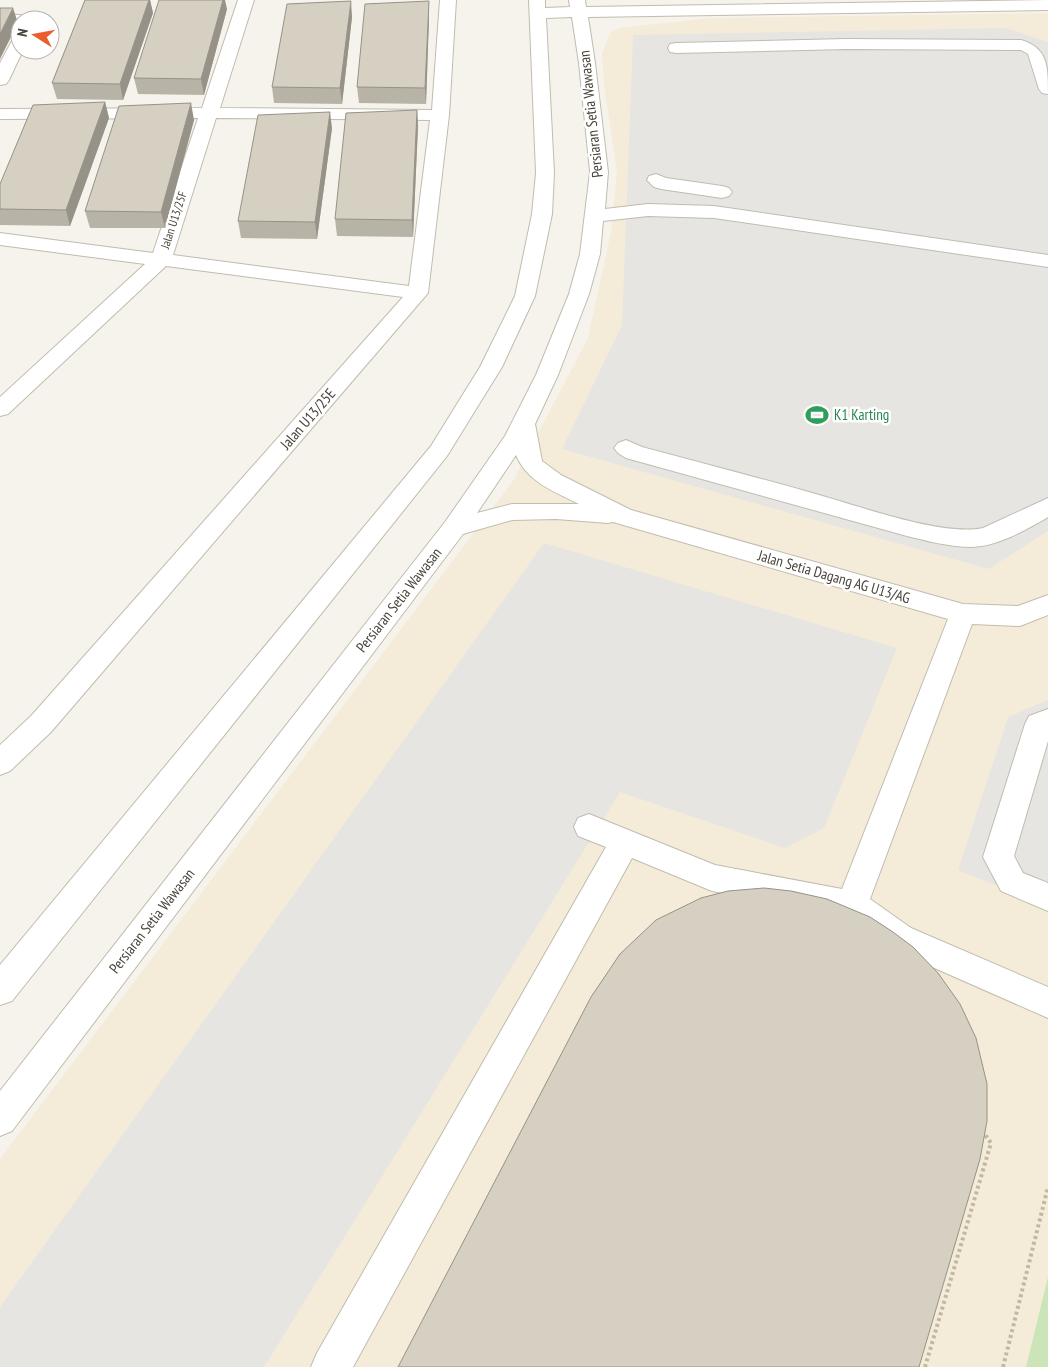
<svg xmlns="http://www.w3.org/2000/svg" width="1048" height="1367" viewBox="0 0 1048 1367" font-family="'PT Sans Narrow',sans-serif">
  <style>
    .commercial { fill: #f4ecd9 }
    .green { fill: #cce5b8 }
    .parking { fill: #e7e5e2 }
    .lines { fill: none; stroke-linecap: round; stroke-linejoin: round }
    .minor-casing { stroke: #c0bcae; stroke-width: 2 }
    .path { stroke: #c0b9a1; stroke-width: 4; stroke-dasharray: 3 3; stroke-linecap: butt }
    .minor { fill: #fff; fill-rule: evenodd }
    .wall { fill: #b8b3a7 }
    .shaded-wall { fill: #969288 }
    .building { fill: #d6d0c2; stroke: #969288 }
    .labels { text-anchor: middle; stroke-width: 5; stroke-linejoin: round; paint-order: stroke }
    .far-street-label { font-size: 12px; fill: #49443a; stroke: #fff }
    .street-label { font-size: 15px; fill: #49443a; stroke: #fff }
    .leisure-label { font-size: 15px; fill: #27864d; stroke: #fff; text-anchor: start }
  </style>
  <rect width="100%" height="100%" fill="#f5f3ec"/>
  <polygon class="commercial" points="1048,13 1048,1367 0,1367 0,1159 513,481 588,338 611,232 617,172 604,86 602,54 610,33 619,28 709,18"/>
  <polygon class="green" points="1048,1277 1048,1367 1026,1367"/>
  <g class="parking">
    <polygon points="1005,28 1048,42 1048,531 989,569 562,449 622,325 633,35"/>
    <polygon points="544,543 897,648 824,828 785,848 620,792 264,1367 0,1367 0,1307"/>
    <polygon points="1048,700 1048,906 958,870 1008,717"/>
  </g>
  <g class="lines">
    <defs>
      <g id="minor">
        <path d="M238,0H254L220,108L432,110L440,0H456L449,115L428,293L51,732L10,771L0,775V745L31,716L403,297L166,266L8,414L0,416V397L145,264L0,245V233L153,253L198,118L0,119V109L202,108ZM216,118L430,120L409,286L173,255Z"/>
        <path d="M529,0H545V8L570,7L569,0H585L586,7L1048,0V10L588,17L595,63L608,172L605,209L648,204L714,206L1048,255V267L714,218L648,216L603,221L600,254L589,294L558,375L535,424L542,461L561,475L631,510L963,604L1018,606L1048,595V615L1020,626L972,624L870,899L911,928L1048,987V1018L889,948L845,916L712,891L632,858L353,1367H311L317,1353L606,847L578,836L574,827L578,818L589,814L715,865L842,889L948,619L613,522L608,523L556,519L512,520L463,534L12,1131L0,1136V1091L445,522L505,436L536,375L569,294L580,254L590,172L579,63L572,17L546,18L554,173L552,214L535,296L502,367L447,456L12,1001L0,1005V965L431,446L480,367L515,296L532,214L536,173ZM516,455C527,482 555,492 579,504H512L477,513Z"/>
        <polygon points="0,14 37,16 39,19 20,20 20,24 0,24"/>
        <polygon points="20,35 20,50 23,50 9,80 6,84 0,85 0,63 14,37"/>
        <path d="M846,39L1021,40C1048,48 1048,66 1048,94L1042,93L1039,89L1028,54L1021,50L846,49L676,53L670,52L668,48L670,44L676,43Z"/>
        <polygon points="656,174 666,178 722,186 729,188 732,192 729,196 722,198 661,189 654,187 647,180 649,176"/>
        <path d="M626,440L642,447C701,463 760,478 819,495C859,506 944,537 983,528L1048,498V517C1026,530 998,546 972,547C950,547 928,541 907,536L626,458L618,453L614,448L618,443Z"/>
        <polygon points="1048,709 1048,741 1014,856 1023,873 1048,883 1048,911 1001,891 983,857 1025,724 1029,716"/>
      </g>
    </defs>
    <use href="#minor" class="minor-casing"/>
    <g class="path">
      <polyline points="925,1367 991,1143 983,1132"/>
      <polyline points="1003,1367 1048,1187"/>
    </g>
    <use href="#minor" class="minor"/>
  </g>
  <g class="wall">
    <polygon points="85,0 150,0 153,13 123,100 57,99 52,83"/>
    <polygon points="429,1 429,17 426,104 359,103 357,87"/>
    <polygon points="227,9 204,95 138,94 134,78"/>
    <polygon points="352,17 342,104 274,103 272,87"/>
    <polygon points="105,102 109,118 70,226 0,225 0,184"/>
    <polygon points="417,110 418,126 413,237 337,236 335,219"/>
    <polygon points="194,120 165,228 90,228 85,211"/>
    <polygon points="332,128 317,239 241,238 238,221"/>
  </g>
  <g class="shaded-wall">
    <polygon points="149,0 150,0 153,13 123,100 120,84"/>
    <polygon points="223,0 225,0 227,9 204,95 201,79"/>
    <polygon points="351,1 352,17 342,104 340,88"/>
    <polygon points="429,1 429,17 426,104 425,88"/>
    <polygon points="13,8 18,23 0,59 0,34"/>
    <polygon points="105,102 109,118 70,226 66,210"/>
    <polygon points="191,103 194,120 165,228 161,212"/>
    <polygon points="417,110 418,126 413,237 412,220"/>
    <polygon points="330,112 332,128 317,239 315,222"/>
  </g>
  <g class="building">
    <polygon points="85,0 149,0 120,84 52,83"/>
    <polygon points="159,0 223,0 201,79 134,78"/>
    <polygon points="351,1 340,88 272,87 287,4"/>
    <polygon points="429,1 425,88 357,87 365,4"/>
    <polygon points="0,8 13,8 0,34"/>
    <polygon points="105,102 66,210 0,209 0,184 33,105"/>
    <polygon points="191,103 161,212 85,211 119,106"/>
    <polygon points="417,110 412,220 335,219 346,113"/>
    <polygon points="330,112 315,222 238,221 258,115"/>
    <polygon points="764,888 791,891 827,899 870,917 893,932 913,947 938,973 960,1004 976,1038 987,1084 987,1121 980,1159 919,1367 398,1367 591,997 620,954 656,920 701,898 728,891"/>
  </g>
  <defs>
    <symbol id="stadium-bare" viewBox="-9 -9 18 18"><path d="M0-5a6.5 5 0 1 0 0 10a6.5 5 0 1 0 0-10ZM-3.5-1.8h7v3.6h-7Z" fill="#2e9e5b" stroke="#fff" stroke-width="2.5" paint-order="stroke"/></symbol>
  </defs>
  <g fill-rule="evenodd">
    <use href="#stadium-bare" x="801" y="399" width="32" height="32"/>
  </g>
  <g class="labels">
    <g class="far-street-label">
      <text transform="translate(174 220) rotate(-72)" y="4">Jalan U13/25F</text>
    </g>
    <g class="street-label">
      <text transform="translate(591 114) rotate(-96)" y="5">Persiaran Setia Wawasan</text>
      <text transform="translate(308 419) rotate(-49)" y="5">Jalan U13/25E</text>
      <text transform="translate(834 577) rotate(16)" y="5">Jalan Setia Dagang AG U13/AG</text>
      <text transform="translate(399 600) rotate(-52)" y="5">Persiaran Setia Wawasan</text>
      <text transform="translate(152 921) rotate(-52)" y="5">Persiaran Setia Wawasan</text>
    </g>
    <g class="leisure-label">
      <text x="834" y="420">K1 Karting</text>
    </g>
  </g>
  <g transform="translate(35 35) rotate(281)"><circle r="24" fill="#ffffff" stroke="#b6b4b0"/>
  <path d="M0-4L9 19L0 12L-9 19Z" fill="#eb5e2c"/>
  <text y="-8" font-size="14" font-weight="bold" text-anchor="middle" fill="#49443a">N</text>
  </g>
</svg>
